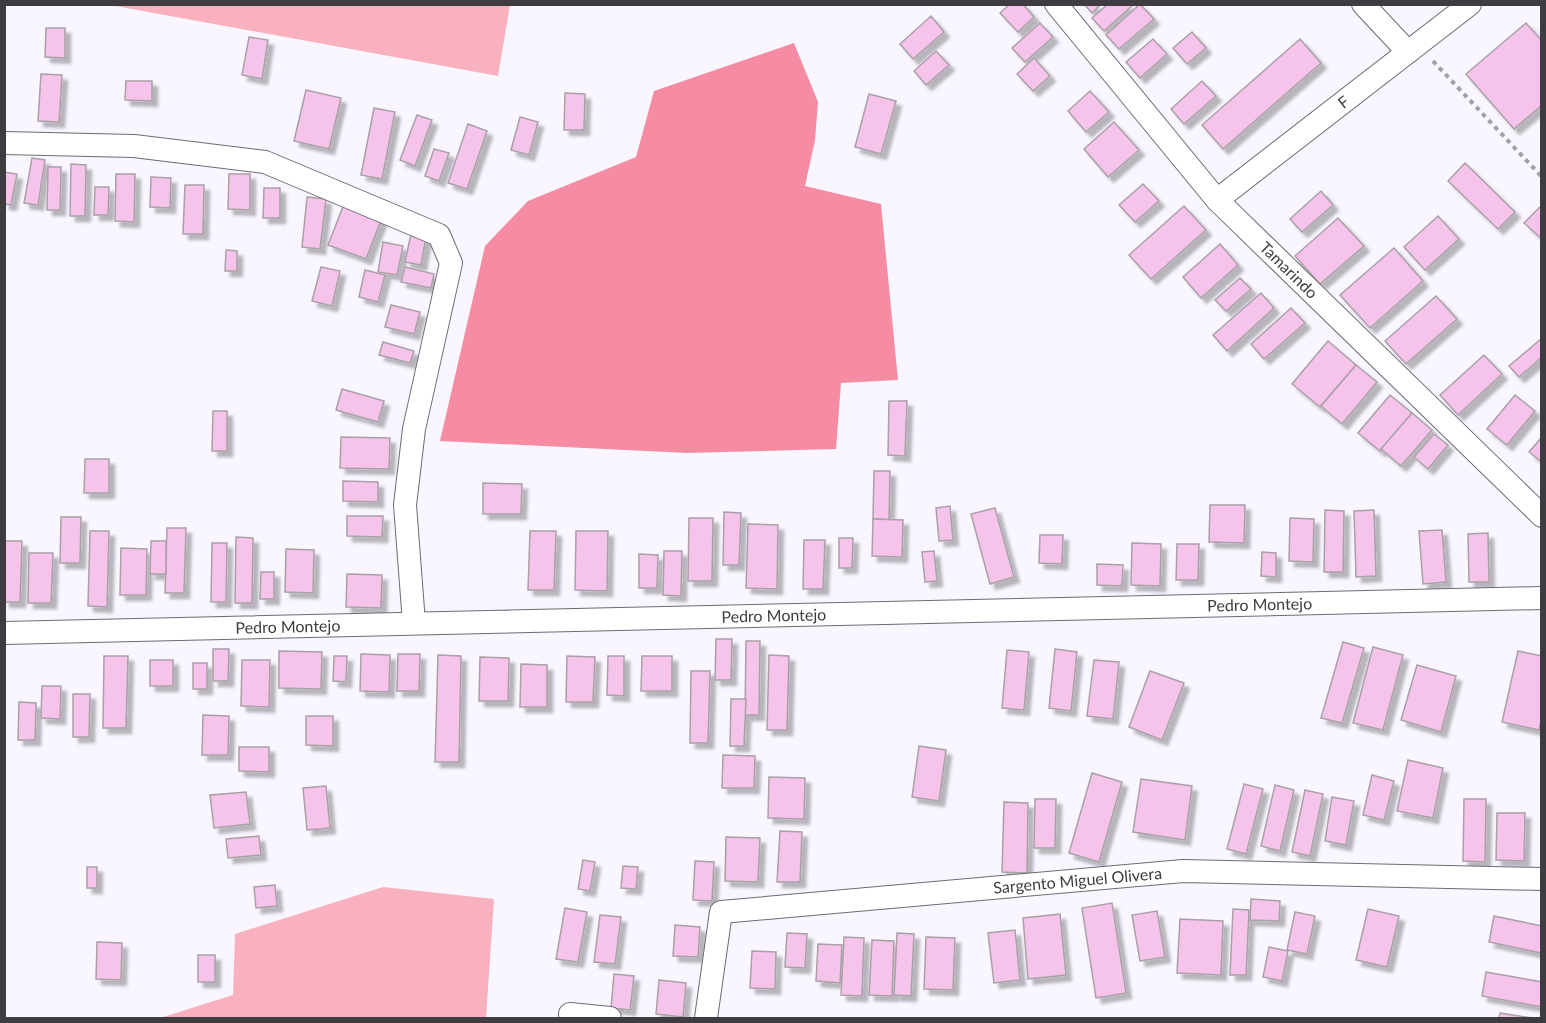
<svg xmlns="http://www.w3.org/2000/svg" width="1546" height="1023" viewBox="0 0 1546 1023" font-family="Lato,sans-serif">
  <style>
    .green { fill: #f9b1bf }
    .forest { fill: #f58ca3 }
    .building { fill: #f6c3ea; stroke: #aaa0a7; stroke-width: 1.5; filter: url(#shadow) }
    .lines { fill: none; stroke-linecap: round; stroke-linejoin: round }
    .street-casing { stroke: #6d6a73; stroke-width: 24 }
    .path { stroke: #a29fa6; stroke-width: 4; stroke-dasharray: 4.5 4.5; stroke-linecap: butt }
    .street { stroke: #fff; stroke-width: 22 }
    .labels { text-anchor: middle; stroke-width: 4.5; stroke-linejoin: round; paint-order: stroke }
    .street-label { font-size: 16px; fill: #3e3c40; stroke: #fff }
  </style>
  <defs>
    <filter id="shadow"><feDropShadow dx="5.5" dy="5.5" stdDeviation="1.5" flood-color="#0004"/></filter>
  </defs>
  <rect width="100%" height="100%" fill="#f9f6ff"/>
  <g class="green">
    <polygon points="110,5 510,5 498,76"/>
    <polygon points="383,887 494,899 486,1018 160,1018 233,995 235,934"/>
  </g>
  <polygon class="forest" points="794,43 818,102 815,140 805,186 881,204 898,380 841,383 836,449 687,453 440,441 485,246 528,201 636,157 654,91"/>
  <g class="building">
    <polygon points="1010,4 1023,4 1034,17 1018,32 1000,13"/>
    <polygon points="1084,4 1101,4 1092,13"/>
    <polygon points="1108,4 1134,4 1104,31 1092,18"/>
    <polygon points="1140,4 1154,19 1119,49 1106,35"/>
    <polygon points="931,16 944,32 913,59 900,44"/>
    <polygon points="1040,23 1053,37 1025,62 1012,48"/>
    <polygon points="1526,23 1542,41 1542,105 1514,129 1466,74"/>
    <polygon points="46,28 65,28 65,58 45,57"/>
    <polygon points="1192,32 1206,48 1187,64 1173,48"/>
    <polygon points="249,37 268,40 262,79 242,75"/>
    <polygon points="1153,39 1167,54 1140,78 1126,62"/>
    <polygon points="1300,39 1321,63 1223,149 1202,125"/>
    <polygon points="936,51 949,65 926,85 914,71"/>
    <polygon points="1034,58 1050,76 1033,91 1017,74"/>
    <polygon points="41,74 62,75 59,122 38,121"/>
    <polygon points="126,81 152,81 152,101 125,100"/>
    <polygon points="1202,81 1216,96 1184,124 1171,109"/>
    <polygon points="306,90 341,98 329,149 294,141"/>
    <polygon points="1090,91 1109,112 1086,132 1068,111"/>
    <polygon points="565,93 585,94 584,130 564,130"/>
    <polygon points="869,94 896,101 881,154 855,147"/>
    <polygon points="374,108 395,112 382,179 361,175"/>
    <polygon points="417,115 432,120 415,166 400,160"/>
    <polygon points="520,117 538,122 529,155 511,150"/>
    <polygon points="1114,122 1139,150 1108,177 1084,149"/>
    <polygon points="468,124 487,131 467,189 448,183"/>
    <polygon points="434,149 449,153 439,181 425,176"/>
    <polygon points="32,158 45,160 38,205 24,203"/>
    <polygon points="1465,163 1515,212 1498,229 1448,181"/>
    <polygon points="71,164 86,165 85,216 70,216"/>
    <polygon points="48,167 61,167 60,210 47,210"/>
    <polygon points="4,172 17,174 11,205 4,204"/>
    <polygon points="116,174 135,174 134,222 115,221"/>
    <polygon points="229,174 250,174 250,210 228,209"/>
    <polygon points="151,177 171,178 170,208 150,207"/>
    <polygon points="1143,184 1159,201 1135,222 1119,205"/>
    <polygon points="185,185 204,185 203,234 183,234"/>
    <polygon points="95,187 109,187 108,215 94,215"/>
    <polygon points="264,188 280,188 280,218 263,218"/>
    <polygon points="1321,191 1333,205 1302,232 1290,219"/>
    <polygon points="307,197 326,199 320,249 302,247"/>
    <polygon points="344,204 382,218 366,259 328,245"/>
    <polygon points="1184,206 1206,230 1151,279 1129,255"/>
    <polygon points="1540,207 1542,208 1542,239 1524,223"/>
    <polygon points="1438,216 1459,239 1425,270 1404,247"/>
    <polygon points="1338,218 1364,246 1320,284 1295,256"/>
    <polygon points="411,234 426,237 421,265 405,262"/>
    <polygon points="383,242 403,246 397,275 378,272"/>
    <polygon points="1220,244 1238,265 1201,298 1183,277"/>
    <polygon points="1394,248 1423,281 1370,328 1340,295"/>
    <polygon points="226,250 237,251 237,271 225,271"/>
    <polygon points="321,267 340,271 332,306 312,301"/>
    <polygon points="405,267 434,274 431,288 401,282"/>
    <polygon points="365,270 385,275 378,302 359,297"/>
    <polygon points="1240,278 1251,289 1226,311 1215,300"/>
    <polygon points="1261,293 1274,308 1227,351 1213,335"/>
    <polygon points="1436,296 1457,319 1406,364 1385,341"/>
    <polygon points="391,305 420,312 414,334 385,327"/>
    <polygon points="1291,308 1305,323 1264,359 1251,344"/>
    <polygon points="1542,338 1542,357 1519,377 1509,366"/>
    <polygon points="1328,341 1356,365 1320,407 1292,384"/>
    <polygon points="383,342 414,351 410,363 379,355"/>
    <polygon points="1484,355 1502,374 1458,415 1440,395"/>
    <polygon points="1356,365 1377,382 1342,424 1321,406"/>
    <polygon points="342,389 384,401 378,422 336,410"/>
    <polygon points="1390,395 1412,413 1380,451 1358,433"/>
    <polygon points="1515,395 1535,411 1507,445 1487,429"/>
    <polygon points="889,401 907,401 905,456 888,455"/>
    <polygon points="213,411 227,411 227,451 212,451"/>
    <polygon points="1412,413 1432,430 1401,466 1381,449"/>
    <polygon points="1434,434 1448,445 1428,469 1414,457"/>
    <polygon points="341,437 390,438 389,469 340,468"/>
    <polygon points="1542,437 1542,462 1529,452"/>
    <polygon points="85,459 109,459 109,493 84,493"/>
    <polygon points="874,471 890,471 889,520 873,519"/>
    <polygon points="343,481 378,482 378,502 343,501"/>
    <polygon points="483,483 522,484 521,514 483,514"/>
    <polygon points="1210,505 1245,505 1244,543 1209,542"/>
    <polygon points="950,506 953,540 939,541 936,508"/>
    <polygon points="995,508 1014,577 990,584 971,514"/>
    <polygon points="1325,510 1344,511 1343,572 1324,572"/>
    <polygon points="1374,510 1376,576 1356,577 1354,511"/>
    <polygon points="724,512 741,513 739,565 723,565"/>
    <polygon points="347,516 383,516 382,537 347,536"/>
    <polygon points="61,517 81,517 80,563 60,563"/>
    <polygon points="689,518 713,518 712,581 688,581"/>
    <polygon points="1290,518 1314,519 1313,562 1289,561"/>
    <polygon points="873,519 903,520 902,557 872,556"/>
    <polygon points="748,524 778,525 777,589 746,588"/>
    <polygon points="167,528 186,528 184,593 165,593"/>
    <polygon points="1442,530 1446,582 1423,584 1419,531"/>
    <polygon points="90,531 109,531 107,607 88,606"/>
    <polygon points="530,531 556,531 554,590 528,590"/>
    <polygon points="576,531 608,531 607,591 575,590"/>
    <polygon points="1488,533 1489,582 1469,582 1468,534"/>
    <polygon points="1040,535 1063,535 1062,564 1039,563"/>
    <polygon points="236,537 253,538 252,603 235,603"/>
    <polygon points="839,538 853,538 852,568 839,568"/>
    <polygon points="804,540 825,540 823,589 803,589"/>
    <polygon points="4,541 22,541 20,602 4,602"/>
    <polygon points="151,541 166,541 166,574 150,574"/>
    <polygon points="212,543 227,543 226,602 211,602"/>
    <polygon points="1132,543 1161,544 1160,586 1131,585"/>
    <polygon points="1177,544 1199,544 1198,580 1176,580"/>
    <polygon points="121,548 147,549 146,595 120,595"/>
    <polygon points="286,549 314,550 313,593 285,592"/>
    <polygon points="664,551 682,551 681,596 663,595"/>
    <polygon points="934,551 937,581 925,582 922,552"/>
    <polygon points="1262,552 1276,553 1276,577 1261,576"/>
    <polygon points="29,553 53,553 51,603 28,603"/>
    <polygon points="639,554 658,555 657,588 639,588"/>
    <polygon points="1097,564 1123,565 1122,586 1097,585"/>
    <polygon points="261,572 274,572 274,599 260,599"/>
    <polygon points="347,574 382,575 381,608 346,607"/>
    <polygon points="716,639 732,639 731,680 715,680"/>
    <polygon points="746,641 760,641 759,715 745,715"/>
    <polygon points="1343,642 1364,648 1342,723 1321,718"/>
    <polygon points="1373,647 1403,655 1383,730 1353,723"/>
    <polygon points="213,649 229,649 228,681 213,681"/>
    <polygon points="1055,649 1077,652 1071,711 1049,708"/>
    <polygon points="1007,650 1029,652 1024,710 1002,708"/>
    <polygon points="279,651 322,652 321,689 279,688"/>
    <polygon points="1518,651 1542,656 1542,718 1539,730 1502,722"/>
    <polygon points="361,654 390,655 389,692 360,691"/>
    <polygon points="398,654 420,654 419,691 397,691"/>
    <polygon points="438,655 461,656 459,762 435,762"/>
    <polygon points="769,655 789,656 787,730 767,730"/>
    <polygon points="104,656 128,656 126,728 103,728"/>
    <polygon points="334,656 347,656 346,682 333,681"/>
    <polygon points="567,656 595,657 593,702 566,702"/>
    <polygon points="608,656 624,656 624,696 607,695"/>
    <polygon points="642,656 672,656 672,691 641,691"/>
    <polygon points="480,657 509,658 508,701 479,701"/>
    <rect x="150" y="660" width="23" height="26"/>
    <polygon points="242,660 270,660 269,707 241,706"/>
    <polygon points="1094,660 1119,662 1113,719 1087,716"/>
    <rect x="193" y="663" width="14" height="26"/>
    <polygon points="521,664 547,665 547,707 520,707"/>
    <polygon points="1417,665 1456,676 1441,732 1401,720"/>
    <polygon points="691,671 710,671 708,743 690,743"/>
    <polygon points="1150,671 1184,683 1162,740 1129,727"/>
    <polygon points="42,686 61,686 60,719 41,718"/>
    <polygon points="73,694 90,694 89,737 73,737"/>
    <polygon points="731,699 746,699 744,746 730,746"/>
    <polygon points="19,702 36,703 35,740 18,740"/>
    <polygon points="203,715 229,716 228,755 202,755"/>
    <polygon points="306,716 333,716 333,746 306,745"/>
    <polygon points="919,746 946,750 939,801 912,797"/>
    <polygon points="239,747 269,747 269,772 239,771"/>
    <polygon points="723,755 755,756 754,788 722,788"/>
    <polygon points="1408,760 1443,768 1433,818 1397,811"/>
    <polygon points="1092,773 1122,782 1099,862 1069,853"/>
    <polygon points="1372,775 1394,781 1384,820 1363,815"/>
    <polygon points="769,777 805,778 804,819 768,818"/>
    <polygon points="1141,779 1192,786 1185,840 1133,832"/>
    <polygon points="1244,784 1263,789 1246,854 1227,849"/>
    <polygon points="1275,785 1294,790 1280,851 1261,846"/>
    <polygon points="326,786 330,828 307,830 303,788"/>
    <polygon points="1305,790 1323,794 1310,856 1292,852"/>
    <polygon points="246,792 250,824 214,828 210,795"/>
    <polygon points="1332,797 1354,801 1346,845 1325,841"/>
    <polygon points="1035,799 1056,799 1055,848 1034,848"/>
    <polygon points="1464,799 1486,799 1485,862 1463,861"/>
    <polygon points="1004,802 1028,803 1027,873 1002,872"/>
    <polygon points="1497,813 1525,813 1524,861 1496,860"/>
    <polygon points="780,831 802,832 800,882 777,882"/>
    <polygon points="259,836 261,855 228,858 226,839"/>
    <polygon points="726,837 760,838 758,882 725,881"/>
    <polygon points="583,860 595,862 590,891 578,889"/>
    <polygon points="695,861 714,862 712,901 693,900"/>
    <polygon points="623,866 638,867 636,889 621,888"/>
    <rect x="87" y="867" width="10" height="21"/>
    <polygon points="275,885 277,906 256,908 254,887"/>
    <polygon points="1251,899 1280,901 1279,921 1250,920"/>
    <polygon points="1112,903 1126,993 1096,998 1082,908"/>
    <polygon points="565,908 587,912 578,962 556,959"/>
    <polygon points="1233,909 1249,910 1246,975 1230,975"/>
    <polygon points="1368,909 1399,916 1387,967 1356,960"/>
    <polygon points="1157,911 1165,957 1140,961 1132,915"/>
    <polygon points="1295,912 1315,916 1307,954 1287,950"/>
    <polygon points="1060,914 1066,975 1028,979 1023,918"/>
    <polygon points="600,915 621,917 615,964 594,962"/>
    <polygon points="1494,916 1542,926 1541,953 1489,942"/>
    <polygon points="1180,919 1223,921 1221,975 1177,973"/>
    <polygon points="675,925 700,927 698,957 673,956"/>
    <polygon points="1015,930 1020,980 994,983 988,933"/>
    <polygon points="787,933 807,934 805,968 785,967"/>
    <polygon points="897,933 914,934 911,996 894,995"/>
    <polygon points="844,937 864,938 862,996 841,995"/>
    <polygon points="926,937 955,938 953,990 924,989"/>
    <polygon points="872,940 894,941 892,996 869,995"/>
    <polygon points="97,942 122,943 121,980 96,979"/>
    <polygon points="818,944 842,945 840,983 816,981"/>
    <polygon points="1269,947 1288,951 1282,981 1263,977"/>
    <polygon points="752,951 776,952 775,989 750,988"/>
    <rect x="198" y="955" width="17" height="27"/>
    <polygon points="1486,972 1542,982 1542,1007 1482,996"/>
    <polygon points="614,974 634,976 630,1010 611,1008"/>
    <polygon points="659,980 686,983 683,1017 656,1014"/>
    <polygon points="1500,1013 1532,1018 1499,1018"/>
  </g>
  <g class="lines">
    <defs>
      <g id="street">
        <path id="s1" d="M1056,4L1217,200L1542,516"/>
        <polyline points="1363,4 1408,52"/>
        <polyline points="4,143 134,146 265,162 439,235 451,263 414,429 405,505 414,623"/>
        <path id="s2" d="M1217,200L1470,4"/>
        <path id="s3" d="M4,633L1542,598"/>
        <polyline points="570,1014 610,1018"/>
        <path id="s4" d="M706,1018L721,912L1183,871L1542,879"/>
      </g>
    </defs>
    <use href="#street" class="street-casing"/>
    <polyline class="path" points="1433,61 1542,177"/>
    <use href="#street" class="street"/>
  </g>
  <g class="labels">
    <g class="street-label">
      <text dy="6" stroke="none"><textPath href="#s2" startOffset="160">F</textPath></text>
      <text dy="6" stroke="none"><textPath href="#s1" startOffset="354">Tamarindo</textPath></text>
      <text dy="6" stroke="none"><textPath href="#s3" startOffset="1256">Pedro Montejo</textPath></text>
      <text dy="6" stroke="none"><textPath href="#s3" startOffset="770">Pedro Montejo</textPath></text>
      <text dy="6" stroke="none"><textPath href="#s3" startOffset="284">Pedro Montejo</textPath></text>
      <text dy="6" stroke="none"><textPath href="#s4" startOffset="465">Sargento Miguel Olivera</textPath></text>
    </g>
  </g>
  <rect width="1546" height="1023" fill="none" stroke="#3e3c40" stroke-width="12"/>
</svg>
